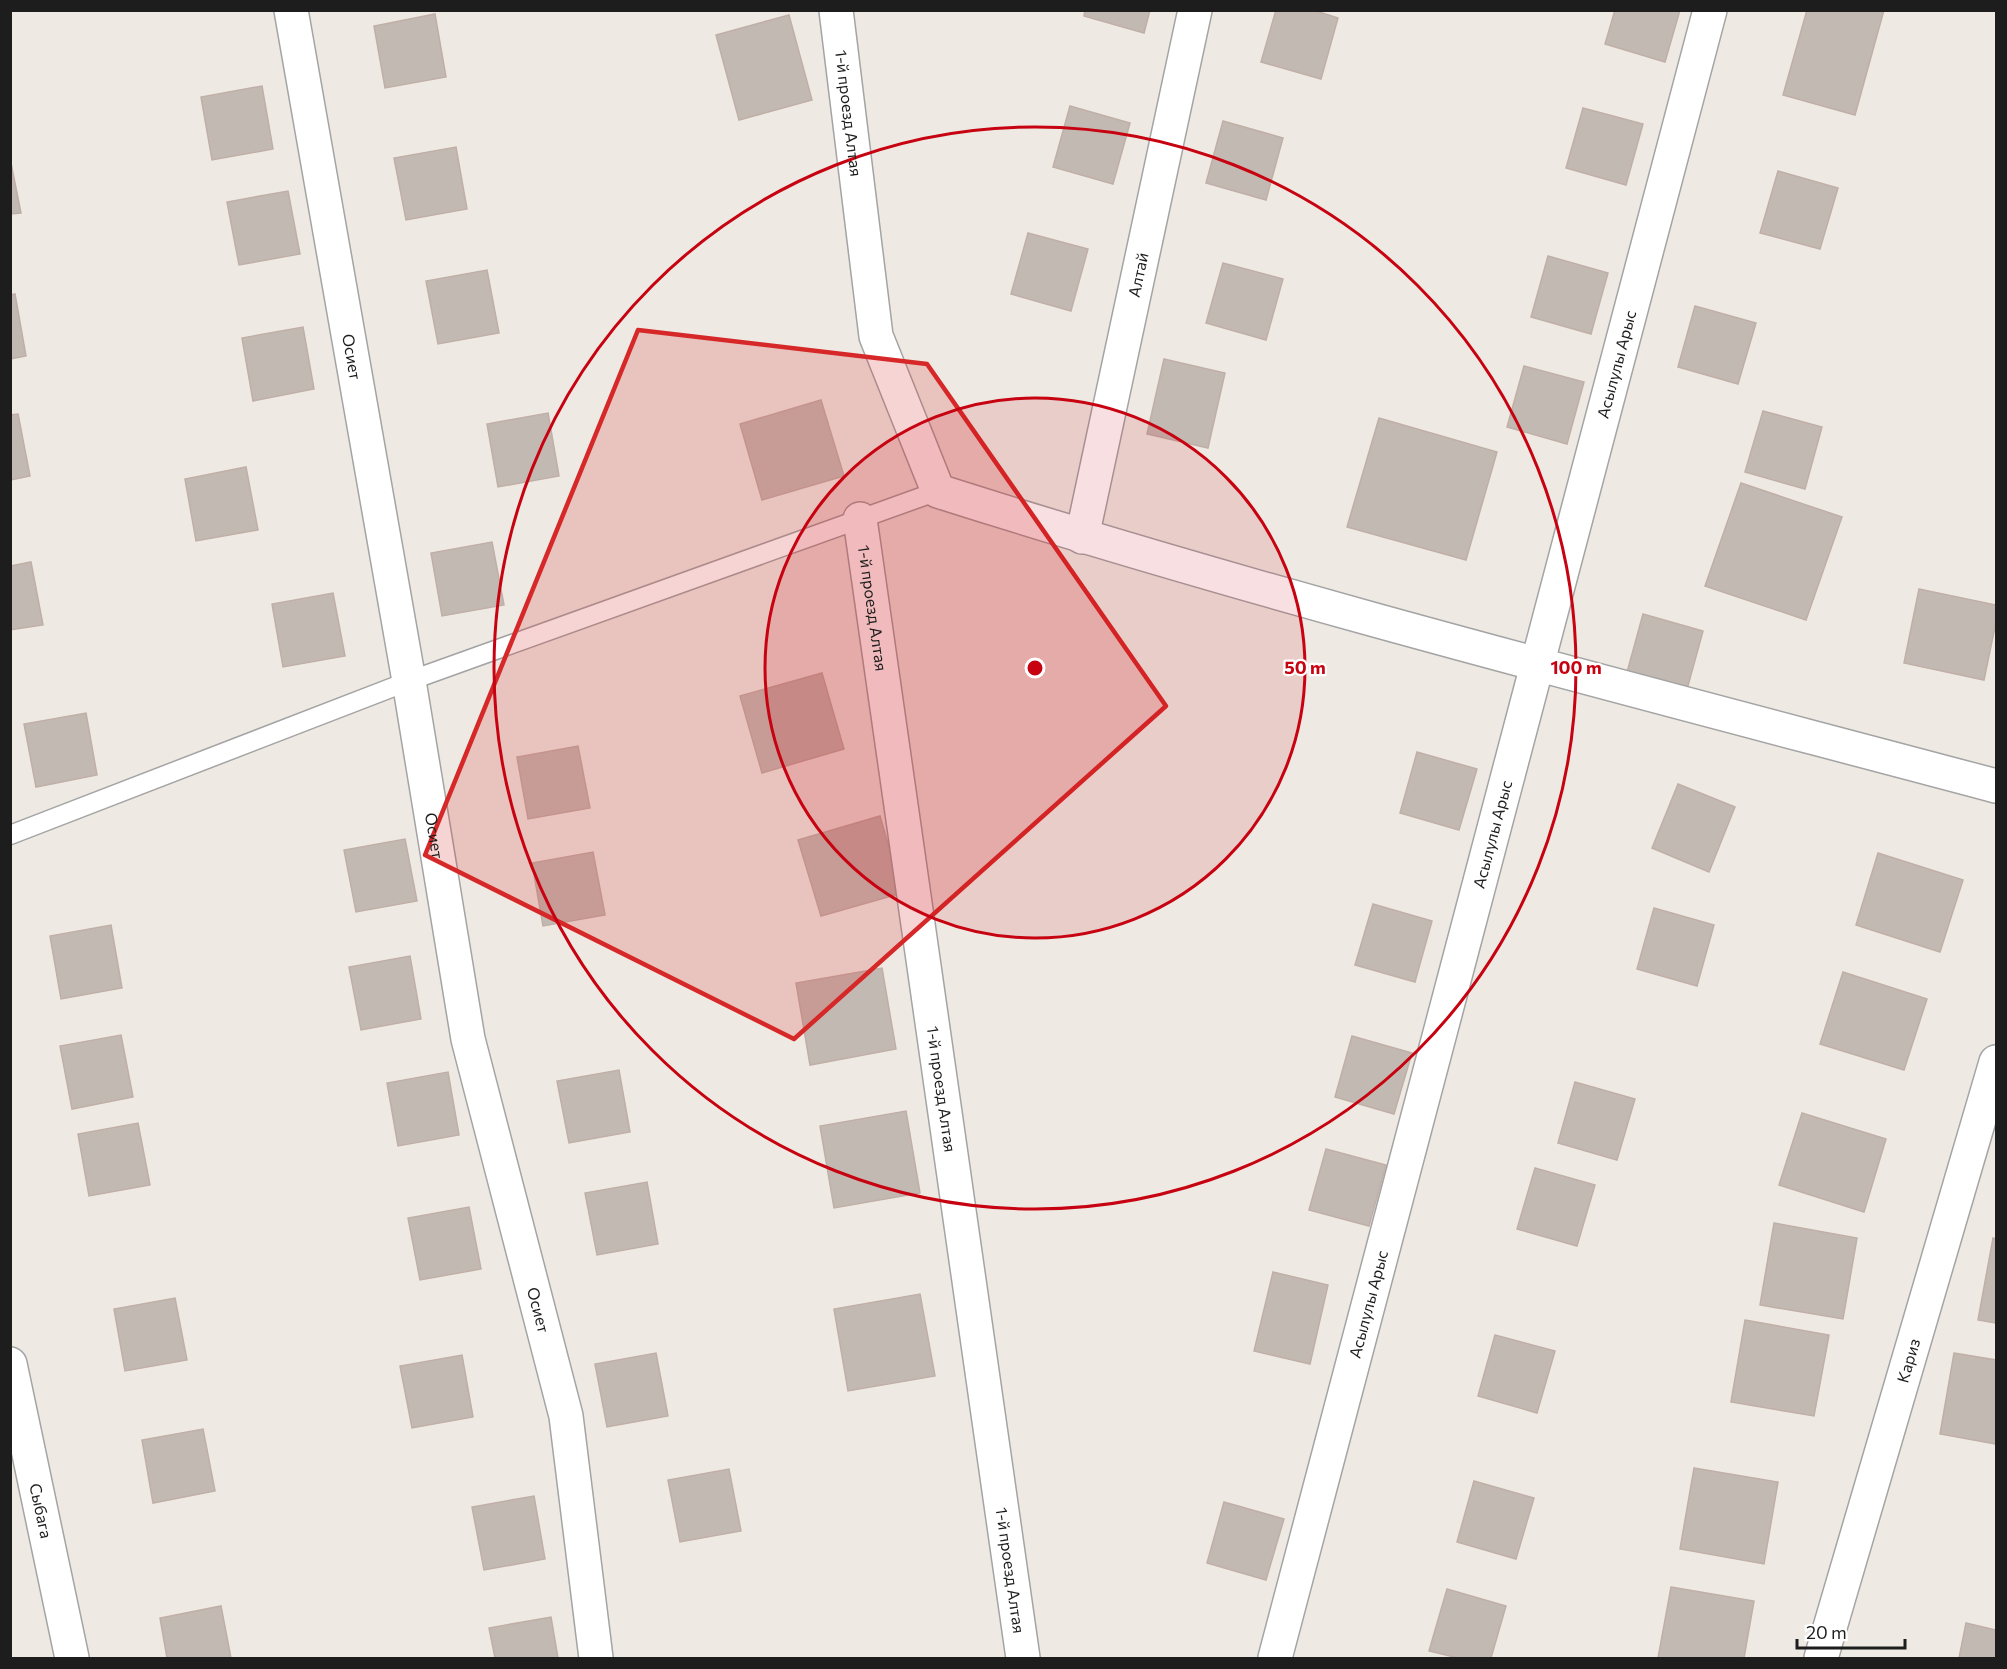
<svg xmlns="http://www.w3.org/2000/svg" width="2007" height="1669" viewBox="0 0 2007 1669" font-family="Commissioner,sans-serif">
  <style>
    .building { fill: #c3b9b3; stroke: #c0afa6; stroke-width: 1.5 }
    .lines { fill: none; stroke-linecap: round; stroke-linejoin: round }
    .lane-casing { stroke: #a4a4a4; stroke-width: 21 }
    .street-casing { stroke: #a4a4a4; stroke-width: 36 }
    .lane { stroke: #fff; stroke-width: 18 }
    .street { stroke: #fff; stroke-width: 33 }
    .marked { fill: #d62828; fill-opacity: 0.2; stroke: #d62828; stroke-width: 4.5; stroke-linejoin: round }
    .ring { fill: none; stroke: #c70311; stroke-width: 3 }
    .labels { text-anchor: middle; stroke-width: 4.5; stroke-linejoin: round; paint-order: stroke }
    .street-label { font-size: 16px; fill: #1d1d1d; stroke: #fff }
    .centre { fill: #c70311; stroke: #fff; stroke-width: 3 }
    .ring-label { font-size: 18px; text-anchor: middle; font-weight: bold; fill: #c70311; stroke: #fff; stroke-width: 4.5; stroke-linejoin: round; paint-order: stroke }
  </style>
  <rect width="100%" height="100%" fill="#eeeae3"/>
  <g class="building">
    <polygon points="1085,10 1150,10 1144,33 1084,16"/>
    <polygon points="1276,10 1313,10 1338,18 1321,79 1261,62"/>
    <polygon points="1615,10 1680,10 1665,62 1605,44"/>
    <polygon points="1807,10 1884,10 1855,115 1783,95"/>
    <polygon points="435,14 446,77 385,88 374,26"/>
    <polygon points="789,15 812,100 739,120 716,35"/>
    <polygon points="262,86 273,149 212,160 201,97"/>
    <polygon points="1070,106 1130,123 1113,184 1053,167"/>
    <polygon points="1583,108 1643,124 1626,185 1566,168"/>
    <polygon points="1223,121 1283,138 1266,200 1206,183"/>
    <polygon points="456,147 467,209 406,220 394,158"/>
    <polygon points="10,158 21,213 10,214"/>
    <polygon points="1778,171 1838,188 1820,249 1760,233"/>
    <polygon points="288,191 300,254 239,265 227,202"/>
    <polygon points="1028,233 1088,249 1071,311 1011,294"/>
    <polygon points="1548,256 1608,273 1591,334 1531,317"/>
    <polygon points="1223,263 1283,279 1266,340 1206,323"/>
    <polygon points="487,270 499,333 438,344 426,281"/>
    <polygon points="15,294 26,356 10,359 10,295"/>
    <polygon points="1695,306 1756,323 1738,384 1678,367"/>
    <polygon points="303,327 314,389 253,401 242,338"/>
    <polygon points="1164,359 1225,373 1208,448 1147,434"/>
    <polygon points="1524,366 1584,382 1567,444 1507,427"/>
    <polygon points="821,400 844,476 762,500 740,424"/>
    <polygon points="1763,411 1822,427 1805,489 1745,472"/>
    <polygon points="548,413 559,476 498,487 487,424"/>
    <polygon points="18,414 30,476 10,480 10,415"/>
    <polygon points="1379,418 1497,452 1466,560 1347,527"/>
    <polygon points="246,467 258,530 196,541 185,479"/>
    <polygon points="1741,483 1842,517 1806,620 1705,586"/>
    <polygon points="492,542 504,605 442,616 431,553"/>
    <polygon points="31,562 43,625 10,630 10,566"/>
    <polygon points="1919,589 1996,605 1996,622 1984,680 1904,663"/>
    <polygon points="333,593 345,656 283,667 272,604"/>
    <polygon points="1643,614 1703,631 1686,693 1626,676"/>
    <polygon points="822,673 844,749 762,773 740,696"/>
    <polygon points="86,713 97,775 36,787 24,724"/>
    <polygon points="578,746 590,808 528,819 517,757"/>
    <polygon points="1417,752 1477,769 1459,830 1400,813"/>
    <polygon points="1678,784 1735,807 1709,872 1652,848"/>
    <polygon points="880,816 902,893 821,916 798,840"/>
    <polygon points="405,839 417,901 356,912 344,850"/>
    <polygon points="593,852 605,915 543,926 532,863"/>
    <polygon points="1878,853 1963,880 1940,952 1856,925"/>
    <polygon points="1373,904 1432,921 1415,982 1355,965"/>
    <polygon points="1654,908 1714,925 1697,986 1637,969"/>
    <polygon points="111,925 122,988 61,999 50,936"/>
    <polygon points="410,956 421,1019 361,1030 349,967"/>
    <polygon points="882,968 896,1049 810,1065 796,983"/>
    <polygon points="1843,972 1927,999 1904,1070 1820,1044"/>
    <polygon points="121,1035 133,1097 72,1109 60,1046"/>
    <polygon points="1352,1036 1412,1053 1394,1114 1335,1097"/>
    <polygon points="619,1070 630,1132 569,1143 557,1081"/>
    <polygon points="448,1072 459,1135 398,1146 387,1083"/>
    <polygon points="1575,1082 1635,1099 1617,1160 1558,1143"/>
    <polygon points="906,1111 920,1193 834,1208 820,1126"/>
    <polygon points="1802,1113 1886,1139 1864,1212 1779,1185"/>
    <polygon points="138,1123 150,1185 89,1196 78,1134"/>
    <polygon points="1326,1149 1386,1165 1369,1226 1309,1210"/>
    <polygon points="1535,1168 1595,1185 1577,1246 1517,1229"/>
    <polygon points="647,1182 658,1244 597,1255 585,1193"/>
    <polygon points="469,1207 481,1269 420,1280 408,1218"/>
    <polygon points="1774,1223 1857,1238 1843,1319 1760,1305"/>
    <polygon points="1993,1238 1996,1239 1996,1323 1978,1320"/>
    <polygon points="1273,1272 1328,1285 1310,1364 1254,1351"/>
    <polygon points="920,1294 935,1376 848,1391 834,1309"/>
    <polygon points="175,1298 187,1360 125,1371 114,1309"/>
    <polygon points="1745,1320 1829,1335 1814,1416 1731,1402"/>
    <polygon points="1495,1335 1555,1351 1537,1413 1478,1396"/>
    <polygon points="656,1353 668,1416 607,1427 595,1364"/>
    <polygon points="1954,1353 1996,1360 1996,1444 1940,1434"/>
    <polygon points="462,1355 473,1417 412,1428 400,1366"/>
    <polygon points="203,1429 215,1491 153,1503 142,1440"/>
    <polygon points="1694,1468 1778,1482 1764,1564 1680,1549"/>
    <polygon points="729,1469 741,1531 680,1542 668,1480"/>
    <polygon points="1474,1481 1534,1498 1516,1559 1457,1542"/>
    <polygon points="534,1496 545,1559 484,1570 472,1507"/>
    <polygon points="1224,1502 1284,1519 1266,1580 1207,1563"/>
    <polygon points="1671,1587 1754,1601 1744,1658 1658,1658"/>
    <polygon points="1447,1589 1506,1606 1491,1658 1458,1658 1429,1651"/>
    <polygon points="221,1606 231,1658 167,1658 160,1618"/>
    <polygon points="551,1617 558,1658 495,1658 489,1628"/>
    <polygon points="1966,1623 1996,1630 1996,1658 1959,1658"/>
  </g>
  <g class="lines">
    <defs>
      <polyline id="lane" points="10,835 409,681 938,491"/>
      <g id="street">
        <path id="s1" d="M291,10L409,681L468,1039L566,1416L596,1658"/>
        <path id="s2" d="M836,10L876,336L938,491C1287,602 1643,692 1996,786"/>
        <path id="s3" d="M860,519L1023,1658"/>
        <path id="s4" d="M1082,537L1195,10"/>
        <path id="s5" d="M10,1364L72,1658"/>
        <path id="s6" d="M1275,1658L1710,10"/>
        <path id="s7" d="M1821,1658L1996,1062"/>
      </g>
    </defs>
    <use href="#lane" class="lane-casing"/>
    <use href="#street" class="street-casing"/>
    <use href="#lane" class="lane"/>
    <use href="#street" class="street"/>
  </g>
  <path class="marked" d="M638,330L927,364L1166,706L794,1039L425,855Z"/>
  <circle cx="1035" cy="668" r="270" fill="#c70311" fill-opacity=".12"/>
  <g class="ring">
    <circle cx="1035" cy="668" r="270"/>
    <circle cx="1035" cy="668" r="541"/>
  </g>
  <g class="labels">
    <g class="street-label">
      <text dy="6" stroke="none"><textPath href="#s2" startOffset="104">1-й проезд Алтая</textPath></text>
      <text dy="6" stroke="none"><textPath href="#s4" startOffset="268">Алтай</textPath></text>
      <text dy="6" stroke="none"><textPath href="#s1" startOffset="352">Осиет</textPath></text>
      <text dy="6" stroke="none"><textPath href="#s6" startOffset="1338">Асылулы Арыс</textPath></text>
      <text dy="6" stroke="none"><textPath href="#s3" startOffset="90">1-й проезд Алтая</textPath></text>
      <text dy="6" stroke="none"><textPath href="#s6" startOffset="852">Асылулы Арыс</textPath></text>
      <text dy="6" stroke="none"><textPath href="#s1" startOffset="838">Осиет</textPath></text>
      <text dy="6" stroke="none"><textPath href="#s3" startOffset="576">1-й проезд Алтая</textPath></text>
      <text dy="6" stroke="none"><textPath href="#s6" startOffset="366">Асылулы Арыс</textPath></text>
      <text dy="6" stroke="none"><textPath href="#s1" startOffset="1324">Осиет</textPath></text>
      <text dy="6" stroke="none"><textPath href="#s7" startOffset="310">Кариз</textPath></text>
      <text dy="6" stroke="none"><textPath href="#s5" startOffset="150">Сыбага</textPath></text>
      <text dy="6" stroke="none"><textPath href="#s3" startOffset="1062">1-й проезд Алтая</textPath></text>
    </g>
  </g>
  <circle cx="1035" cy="668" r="9" class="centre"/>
  <g class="ring-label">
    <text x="1305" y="674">50 m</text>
    <text x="1576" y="674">100 m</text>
  </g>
  <rect width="2007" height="1669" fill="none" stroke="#1d1d1d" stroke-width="24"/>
  <path d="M1797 1639v9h108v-9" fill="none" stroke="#1d1d1d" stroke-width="3"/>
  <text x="1806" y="1639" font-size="18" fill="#1d1d1d" stroke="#ffffff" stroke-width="4.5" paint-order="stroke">20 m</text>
</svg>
